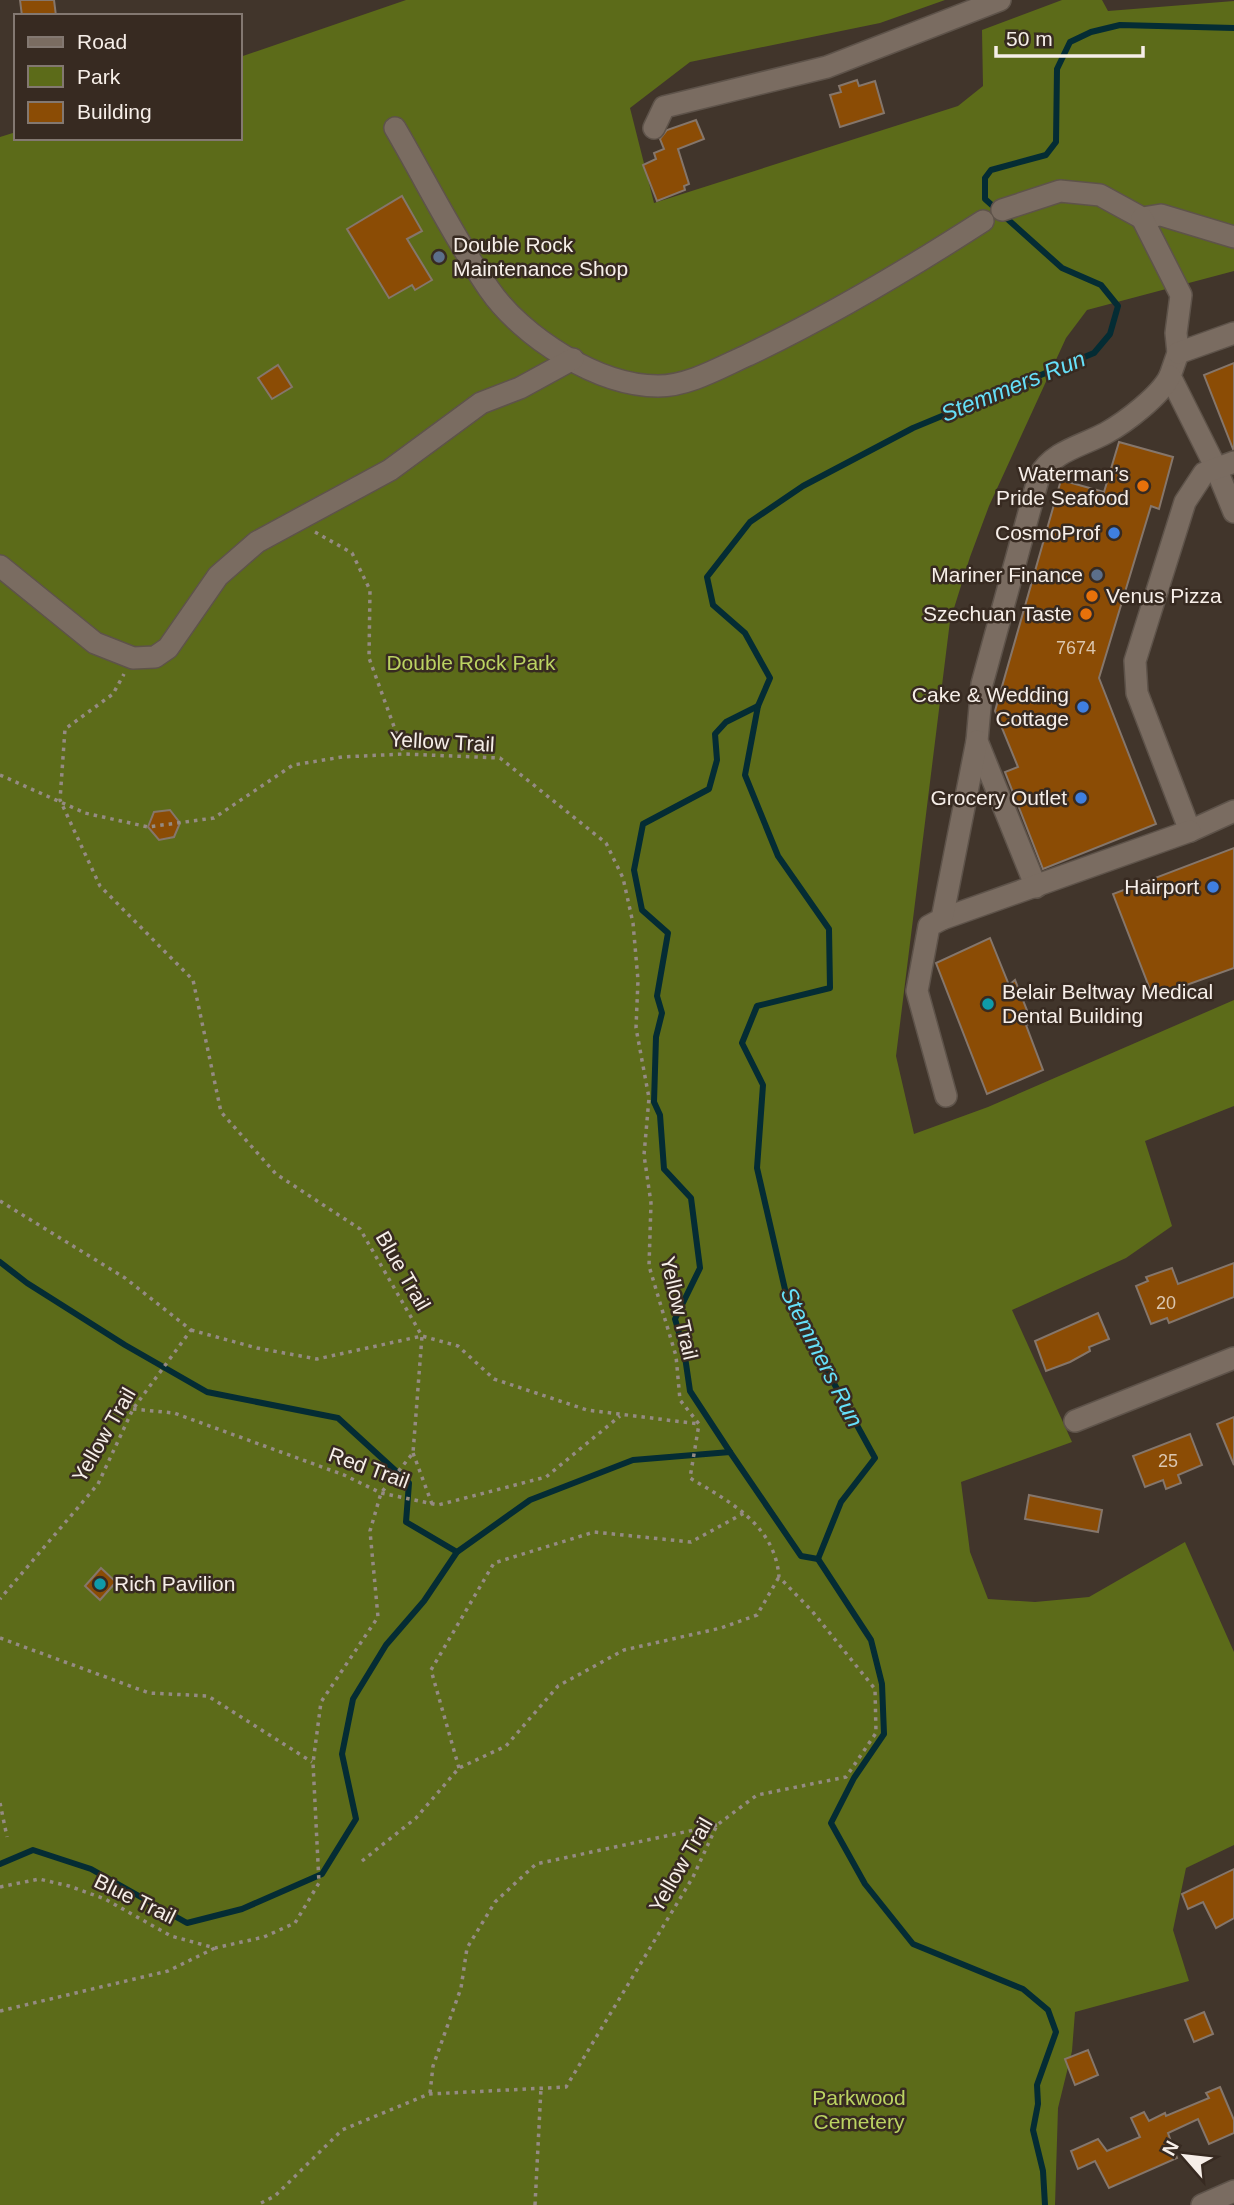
<svg xmlns="http://www.w3.org/2000/svg" width="1234" height="2205" viewBox="0 0 1234 2205" font-family="Helvetica,sans-serif">
  <style>
    .green { fill: #5c6b19 }
    .lines { fill: none; stroke-linecap: round; stroke-linejoin: round }
    .stream { stroke: #042c34; stroke-width: 6 }
    .building { fill: #8b4c05; stroke: #85766b; stroke-width: 2 }
    .minor-casing { stroke: #5e534a; stroke-width: 24 }
    .path { stroke: #958b83; stroke-width: 3.5; stroke-dasharray: 3.5 5; stroke-linecap: butt }
    .minor { stroke: #7a6c61; stroke-width: 21 }
    .service-dot { fill: #5c6f8a; stroke: #372a21; stroke-width: 2.5 }
    .food-dot { fill: #e8710a; stroke: #372a21; stroke-width: 2.5 }
    .shop-dot { fill: #3f7fe0; stroke: #372a21; stroke-width: 2.5 }
    .culture-dot { fill: #0f9aa8; stroke: #372a21; stroke-width: 2.5 }
    .labels { text-anchor: middle; stroke-width: 5; stroke-linejoin: round; paint-order: stroke }
    .number-label { font-size: 18px; fill: #dbc6af }
    .poi-label { font-size: 21px; fill: #f6eee8; stroke: #372a21; text-anchor: end }
    .park-label { font-size: 21px; fill: #bbd362; stroke: #372a21 }
    .street-label { font-size: 21px; fill: #f6eee8; stroke: #372a21 }
    .water-label { font-size: 23px; font-style: italic; fill: #66e0f9; stroke: #372a21 }
  </style>
  <rect width="100%" height="100%" fill="#41352b"/>
  <polygon class="green" points="406,0 945,0 880,23 690,62 630,108 654,203 958,106 983,86 982,30 1062,0 1102,0 1108,11 1234,1 1234,271 1087,310 1066,338 989,506 970,557 950,621 896,1056 914,1134 988,1107 1234,1000 1234,1106 1145,1141 1172,1226 1126,1258 1012,1310 1072,1442 961,1482 970,1552 988,1599 1035,1602 1089,1597 1185,1542 1234,1652 1234,1845 1186,1868 1173,1930 1189,1981 1075,2012 1072,2051 1058,2108 1055,2205 0,2205 0,137 16,132 16,138 240,138 240,57"/>
  <g class="lines">
    <g class="stream">
      <polyline points="0,1262 27,1283 125,1345 207,1392 338,1418 409,1483 406,1522 457,1552"/>
      <polyline points="730,1452 690,1391 684,1350 675,1319 700,1268 691,1198 664,1169 660,1115 654,1102 656,1037 662,1013 657,996 668,933 642,910 634,870 643,824 709,789 717,760 715,734 726,722 758,706"/>
      <polyline points="818,1559 841,1502 875,1458 787,1298 757,1168 763,1085 742,1043 757,1006 830,988 829,929 778,856 745,775 758,706 770,678 745,633 713,605 707,577 750,522 803,486 913,428 1094,353 1110,334 1118,306 1101,285 1062,268 985,199 985,178 991,170 1046,155 1056,142 1057,69 1070,42 1091,32 1120,25 1234,28"/>
      <polyline points="818,1559 871,1640 882,1684 884,1734 854,1778 831,1823 865,1884 913,1944 1023,1989 1048,2010 1056,2032 1037,2085 1038,2104 1033,2130 1043,2171 1045,2205"/>
      <polyline points="0,1864 33,1850 91,1869 187,1923 242,1909 322,1874 356,1819 342,1754 353,1699 386,1645 424,1601 457,1552 530,1500 633,1460 730,1452 801,1556 818,1559"/>
    </g>
  </g>
  <g class="building">
    <polygon points="20,0 54,0 56,16 22,16"/>
    <polygon points="857,80 859,86 875,81 884,113 840,127 830,95 841,92 839,86"/>
    <polygon points="696,120 704,139 678,149 689,184 684,186 685,190 657,201 643,165 656,159 654,153 664,149 660,139 667,130"/>
    <polygon points="402,196 422,231 407,239 432,280 415,290 412,285 389,298 347,229"/>
    <polygon points="1234,363 1234,448 1233,449 1204,375"/>
    <polygon points="278,365 292,387 272,399 258,378"/>
    <polygon points="1119,442 1173,457 1159,509 1151,506 1099,678 1156,824 1043,869 1005,772 1018,767 995,711 1061,480 1104,492"/>
    <polygon points="170,810 180,823 174,837 159,840 148,827 154,812"/>
    <polygon points="1234,848 1234,968 1153,997 1113,894"/>
    <polygon points="990,938 1009,985 1015,980 1032,1023 1026,1025 1043,1070 987,1094 936,963"/>
    <polygon points="1234,1263 1234,1297 1169,1323 1167,1318 1151,1324 1136,1286 1148,1281 1146,1277 1172,1268 1178,1284"/>
    <polygon points="1098,1313 1109,1339 1089,1347 1090,1351 1070,1362 1046,1371 1035,1341"/>
    <polygon points="1234,1417 1234,1465 1217,1424"/>
    <polygon points="1190,1434 1202,1465 1178,1475 1181,1483 1166,1489 1163,1480 1145,1487 1133,1456"/>
    <polygon points="1029,1495 1102,1510 1098,1532 1025,1519"/>
    <polygon points="101,1568 116,1582 100,1600 85,1586"/>
    <polygon points="1234,1869 1234,1918 1216,1928 1203,1902 1188,1909 1182,1894"/>
    <polygon points="1204,2012 1213,2034 1194,2042 1185,2020"/>
    <polygon points="1088,2050 1098,2075 1075,2085 1065,2059"/>
    <polygon points="1220,2087 1234,2120 1234,2133 1209,2144 1198,2119 1168,2133 1177,2158 1109,2188 1095,2161 1078,2169 1071,2151 1098,2139 1107,2151 1140,2137 1131,2118 1144,2112 1149,2121 1165,2113 1166,2116 1209,2098 1206,2093"/>
  </g>
  <g class="lines">
    <defs>
      <g id="minor">
        <path d="M395,128C426,181 454,238 489,289C522,337 598,386 658,386C689,386 721,367 748,355C830,316 907,270 983,221"/>
        <polyline points="654,128 664,107 827,67 1000,0"/>
        <polyline points="1002,210 1060,191 1100,195 1142,218 1161,215 1234,237"/>
        <polyline points="1142,218 1181,295 1176,333 1178,353 1170,376 1216,468 1234,512"/>
        <polyline points="1178,353 1234,333"/>
        <polyline points="1234,462 1204,473 1185,502 1135,661 1137,693 1190,831 1234,811"/>
        <polyline points="0,566 95,643 133,658 155,657 168,648 218,576 257,542 390,470 481,403 520,388 573,359"/>
        <path d="M1036,887L977,741L982,684L1039,476C1053,451 1082,446 1106,433C1126,422 1161,395 1170,376"/>
        <polyline points="942,919 1190,831"/>
        <polyline points="946,1096 917,991 929,926 942,919 977,741"/>
        <polyline points="1075,1421 1234,1358"/>
        <polyline points="1202,2205 1234,2191"/>
      </g>
    </defs>
    <use href="#minor" class="minor-casing"/>
    <g class="path">
      <polyline points="315,532 352,553 370,590 369,658 404,754"/>
      <path d="M0,775L85,813L148,827L214,818L293,765L342,757L404,754L500,758L606,843L623,878L633,923L638,980L636,1028L649,1098L644,1155L651,1203L649,1266L676,1356L680,1400L699,1424L690,1478C730,1502 775,1525 779,1577L812,1611L875,1689L876,1733L846,1777L757,1795L717,1825L693,1877L566,2087L429,2094L342,2130L275,2196L257,2205"/>
      <polyline points="0,1201 125,1278 191,1330 133,1409 98,1484 0,1599"/>
      <polyline points="191,1330 257,1348 317,1359 422,1336 458,1346 494,1379 587,1410 699,1424"/>
      <polyline points="133,1409 174,1413 344,1475 381,1493 438,1505 546,1477 620,1416"/>
      <polyline points="413,1453 432,1504"/>
      <polyline points="0,1638 149,1693 208,1696 312,1762"/>
      <polyline points="459,1768 431,1670 494,1563 594,1532 691,1542 746,1512"/>
      <polyline points="0,1803 7,1837"/>
      <polyline points="362,1861 416,1818 459,1768 506,1746 558,1686 624,1650 721,1628 757,1615 779,1577"/>
      <polyline points="0,1887 39,1879 69,1886 105,1899 171,1936 215,1948 264,1937 295,1923 319,1883 313,1763 321,1702 378,1617 370,1531 381,1493 413,1453 422,1336 360,1229 276,1174 221,1112 193,980 100,886 60,800 65,729 113,694 124,674"/>
      <polyline points="0,2011 168,1971 215,1948"/>
      <polyline points="430,2093 433,2066 461,1988 467,1948 495,1902 536,1864 717,1825"/>
      <polyline points="535,2205 541,2088"/>
    </g>
    <use href="#minor" class="minor"/>
  </g>
  <g class="service-dot">
    <circle cx="439" cy="257" r="7"/>
    <circle cx="1097" cy="575" r="7"/>
  </g>
  <g class="food-dot">
    <circle cx="1143" cy="486" r="7"/>
    <circle cx="1092" cy="596" r="7"/>
    <circle cx="1086" cy="614" r="7"/>
  </g>
  <g class="shop-dot">
    <circle cx="1114" cy="533" r="7"/>
    <circle cx="1083" cy="707" r="7"/>
    <circle cx="1081" cy="798" r="7"/>
    <circle cx="1213" cy="887" r="7"/>
  </g>
  <g class="culture-dot">
    <circle cx="988" cy="1004" r="7"/>
    <circle cx="100" cy="1584" r="7"/>
  </g>
  <g class="labels">
    <g class="number-label">
      <text x="1076" y="654">7674</text>
      <text x="1166" y="1309">20</text>
      <text x="1168" y="1467">25</text>
    </g>
    <g class="poi-label">
      <text x="453" y="252" text-anchor="start">Double Rock<tspan x="453" dy="24">Maintenance Shop</tspan></text>
      <text x="1129" y="481">Waterman’s<tspan x="1129" dy="24">Pride Seafood</tspan></text>
      <text x="1100" y="540">CosmoProf</text>
      <text x="1083" y="582">Mariner Finance</text>
      <text x="1106" y="603" text-anchor="start">Venus Pizza</text>
      <text x="1072" y="621">Szechuan Taste</text>
      <text x="1069" y="702">Cake &amp; Wedding<tspan x="1069" dy="24">Cottage</tspan></text>
      <text x="1067" y="805">Grocery Outlet</text>
      <text x="1199" y="894">Hairport</text>
      <text x="1002" y="999" text-anchor="start">Belair Beltway Medical<tspan x="1002" dy="24">Dental Building</tspan></text>
      <text x="114" y="1591" text-anchor="start">Rich Pavilion</text>
    </g>
    <g class="park-label">
      <text x="471" y="670">Double Rock Park</text>
      <text x="859" y="2105">Parkwood<tspan x="859" dy="24">Cemetery</tspan></text>
    </g>
    <g class="street-label">
      <text transform="translate(442 742) rotate(3)" y="7">Yellow Trail</text>
      <text transform="translate(403 1271) rotate(60)" y="7">Blue Trail</text>
      <text transform="translate(679 1308) rotate(77)" y="7">Yellow Trail</text>
      <text transform="translate(104 1435) rotate(-60)" y="7">Yellow Trail</text>
      <text transform="translate(369 1468) rotate(20)" y="7">Red Trail</text>
      <text transform="translate(681 1865) rotate(-60)" y="7">Yellow Trail</text>
      <text transform="translate(135 1899) rotate(26)" y="7">Blue Trail</text>
    </g>
    <g class="water-label">
      <text transform="translate(1013 386) rotate(-22)" y="8">Stemmers Run</text>
      <text transform="translate(822 1357) rotate(63)" y="8">Stemmers Run</text>
    </g>
  </g>
  <rect x="14" y="14" width="228" height="126" fill="#372a21" stroke="#837871" stroke-width="2"/>
  <rect x="28" y="37" width="35" height="10" fill="#7a6c61" stroke="#837871" stroke-width="2"/>
  <text x="77" y="49" font-size="21" fill="#f6eee8">Road</text>
  <rect x="28" y="66" width="35" height="21" fill="#5c6b19" stroke="#837871" stroke-width="2"/>
  <text x="77" y="84" font-size="21" fill="#f6eee8">Park</text>
  <rect x="28" y="102" width="35" height="21" fill="#8b4c05" stroke="#837871" stroke-width="2"/>
  <text x="77" y="119" font-size="21" fill="#f6eee8">Building</text>
  <g transform="translate(1185 2156) rotate(298)" stroke="#372a21" stroke-width="5" paint-order="stroke">
  <path d="M0-5L12 26L0 18L-12 26Z" fill="#f6eee8"/>
  <text y="-10" font-size="19" font-weight="bold" text-anchor="middle" fill="#f6eee8">N</text>
  </g>
  <path d="M996 46v10h147v-10" fill="none" stroke="#f6eee8" stroke-width="3.5"/>
  <text x="1006" y="46" font-size="21" fill="#f6eee8" stroke="#372a21" stroke-width="5" paint-order="stroke">50 m</text>
</svg>
